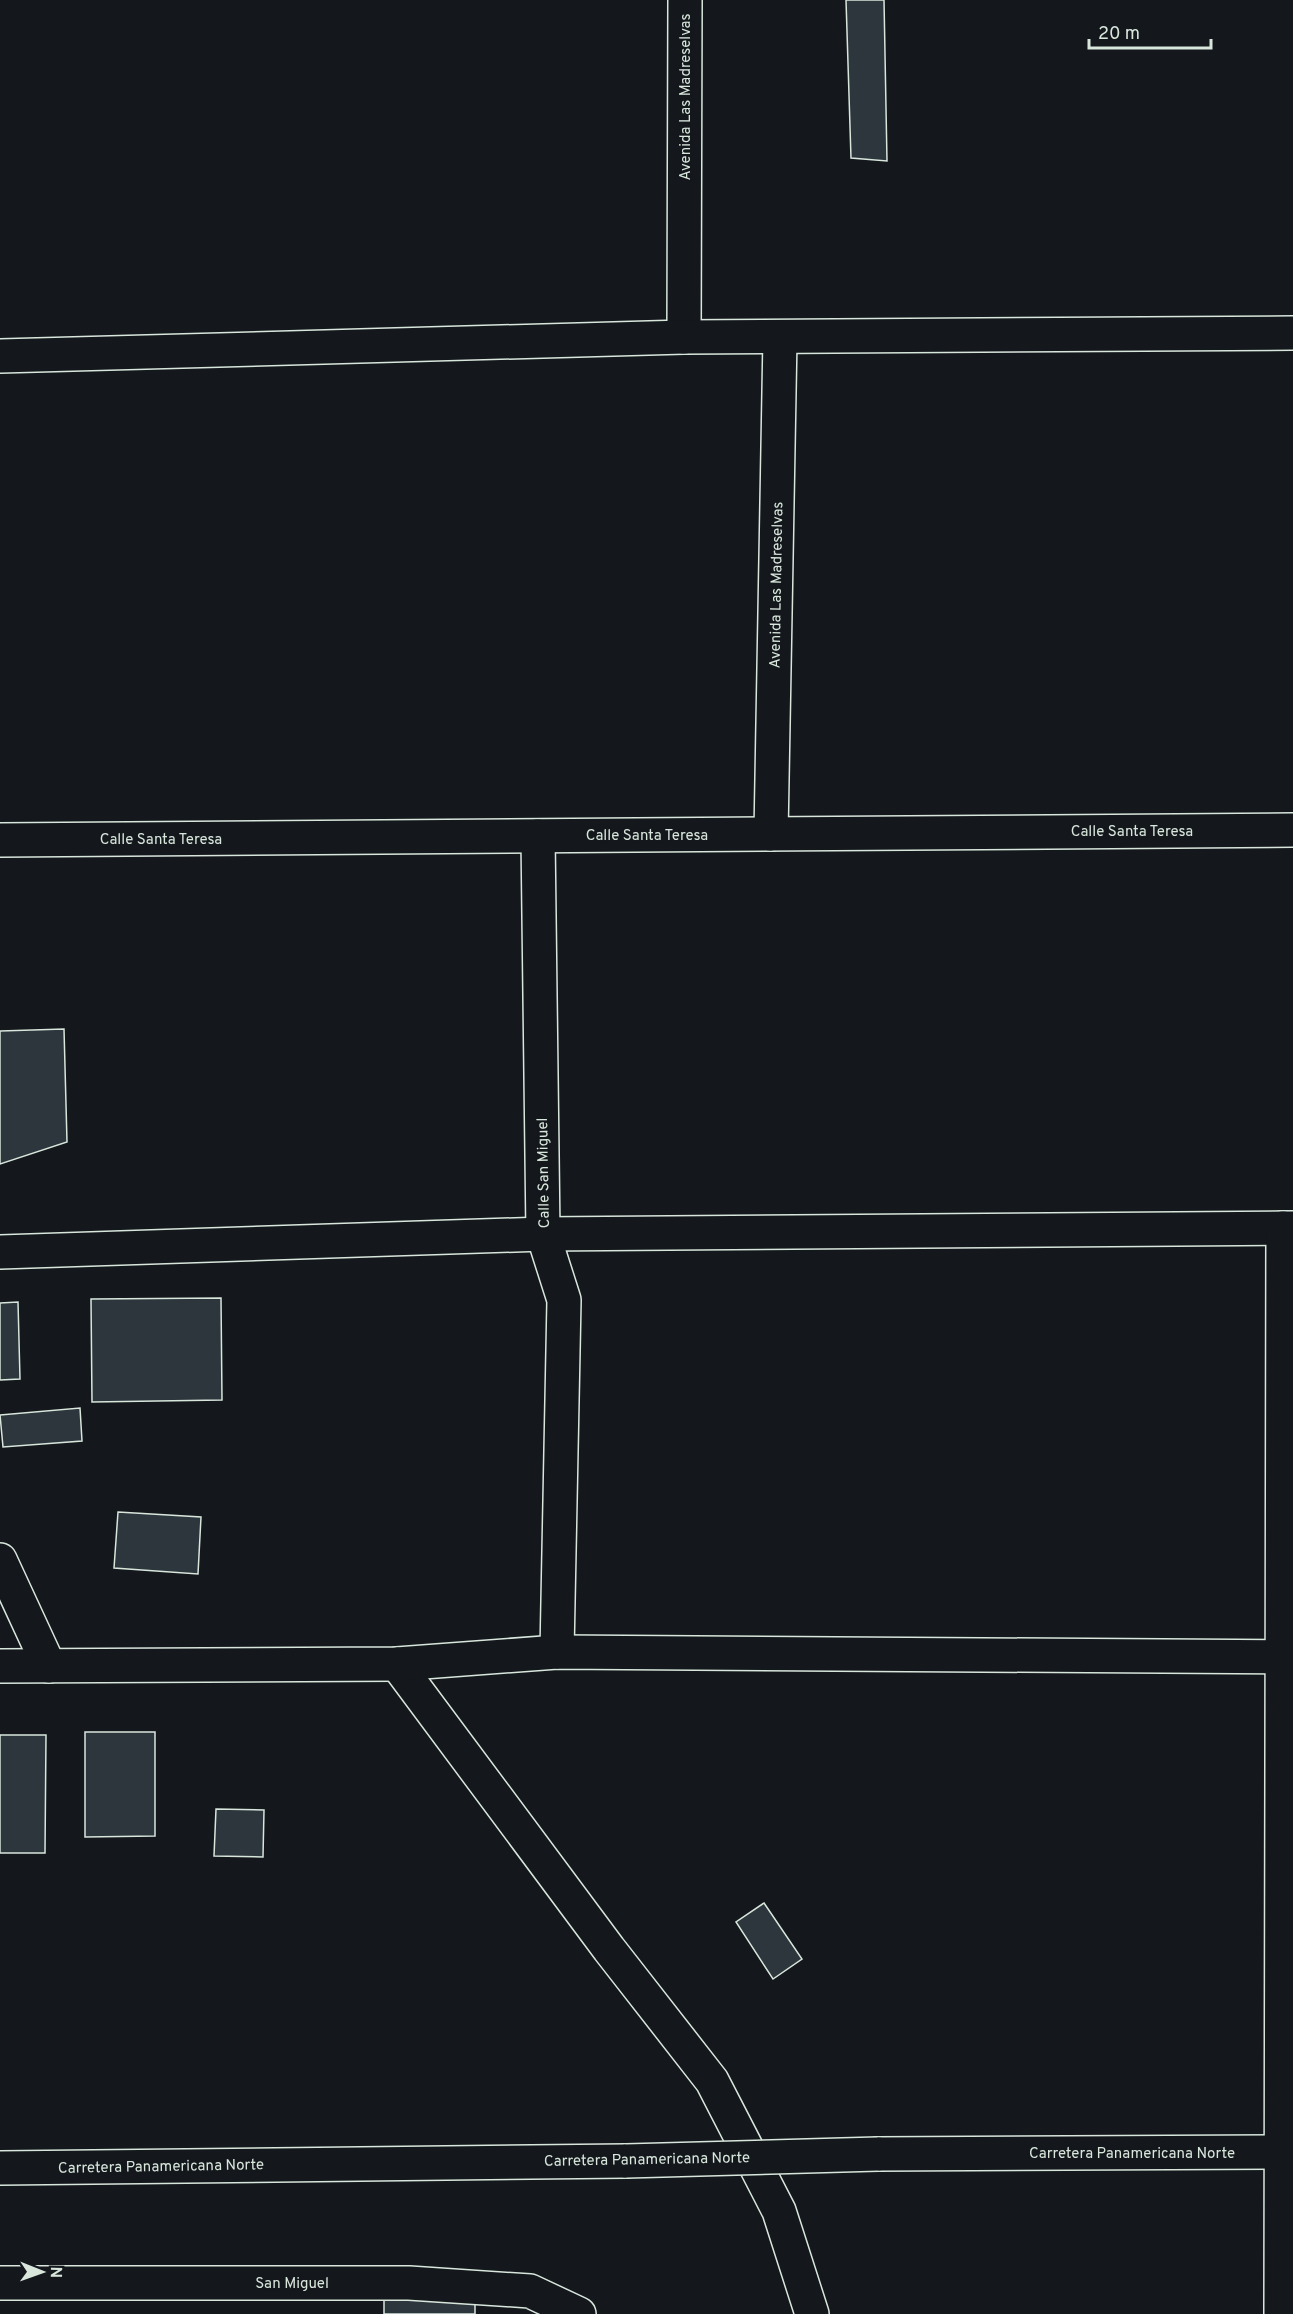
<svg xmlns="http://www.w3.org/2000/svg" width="1293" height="2314" viewBox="0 0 1293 2314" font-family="Overpass,sans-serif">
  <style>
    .building { fill: #2c363c; stroke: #d8e6dc; stroke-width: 1.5 }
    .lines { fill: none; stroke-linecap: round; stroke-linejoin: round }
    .minor-casing { stroke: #d8e6dc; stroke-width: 36 }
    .trunk-casing { stroke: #d8e6dc; stroke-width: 36 }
    .minor { stroke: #14181c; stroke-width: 33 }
    .trunk { stroke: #14181c; stroke-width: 33 }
    .trunk-bridge-casing { stroke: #d8e6dc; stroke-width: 36; stroke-linecap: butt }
    .trunk-bridge { stroke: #14181c; stroke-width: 33 }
    .labels { text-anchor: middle; stroke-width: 4.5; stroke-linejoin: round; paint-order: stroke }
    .street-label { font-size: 15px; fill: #d8e6dc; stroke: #14181c }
  </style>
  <rect width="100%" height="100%" fill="#14181c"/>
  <g class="building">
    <polygon points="846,0 884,0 887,161 851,158"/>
    <polygon points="64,1029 67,1142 0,1164 0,1031"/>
    <polygon points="221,1298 222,1400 92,1402 91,1299"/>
    <polygon points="18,1302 20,1379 0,1380 0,1303"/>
    <polygon points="80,1408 82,1441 3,1447 0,1415"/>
    <polygon points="118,1512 201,1517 198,1574 114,1568"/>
    <polygon points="85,1732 155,1732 155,1836 85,1837"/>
    <polygon points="0,1735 46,1735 45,1853 0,1853"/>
    <polygon points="216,1809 264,1810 263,1857 214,1856"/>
    <polygon points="764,1903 802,1959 773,1979 736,1922"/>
    <polygon points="475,2298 475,2314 384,2314 384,2300"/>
  </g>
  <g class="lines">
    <defs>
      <g id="minor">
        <polyline points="684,337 685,0"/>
        <polyline points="0,356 684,337 1293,333"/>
        <polyline points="771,834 780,337"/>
        <polyline points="538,836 543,1234 564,1300 557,1652"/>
        <polyline points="0,840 1293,830"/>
        <polyline points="0,1252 543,1234 1293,1228"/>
        <polyline points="0,1560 49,1666"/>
        <polyline points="397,1664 609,1949 712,2081 779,2211 812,2314"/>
        <polyline points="0,1666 397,1664 557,1652 1293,1657"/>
        <polyline points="0,2283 409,2283 530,2291 579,2314"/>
        <polyline points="1281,2314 1283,1228"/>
      </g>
      <g id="trunk">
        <polyline points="878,2154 1293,2152"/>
        <polyline points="0,2168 626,2161"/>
      </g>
    </defs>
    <use href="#minor" class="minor-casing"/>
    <use href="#trunk" class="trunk-casing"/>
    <use href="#minor" class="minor"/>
    <use href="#trunk" class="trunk"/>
    <defs>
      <polyline id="trunk-bridge" points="626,2161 878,2154"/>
    </defs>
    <use href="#trunk-bridge" class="trunk-bridge-casing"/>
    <use href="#trunk-bridge" class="trunk-bridge"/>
  </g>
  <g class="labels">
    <g class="street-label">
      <text transform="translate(685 97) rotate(-90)" y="5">Avenida Las Madreselvas</text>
      <text transform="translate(776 585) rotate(-89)" y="5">Avenida Las Madreselvas</text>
      <text x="1132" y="836">Calle Santa Teresa</text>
      <text x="647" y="840">Calle Santa Teresa</text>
      <text x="161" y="844">Calle Santa Teresa</text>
      <text transform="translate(543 1173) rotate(-91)" y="5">Calle San Miguel</text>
      <text x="1132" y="2158">Carretera Panamericana Norte</text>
      <text transform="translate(647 2159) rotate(-1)" y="5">Carretera Panamericana Norte</text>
      <text transform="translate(161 2166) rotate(-1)" y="5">Carretera Panamericana Norte</text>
      <text x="292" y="2288">San Miguel</text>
    </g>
  </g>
  <g transform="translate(42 2272) rotate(91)" stroke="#14181c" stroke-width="4.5" paint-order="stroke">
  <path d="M0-4.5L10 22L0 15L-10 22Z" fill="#d8e6dc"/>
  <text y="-9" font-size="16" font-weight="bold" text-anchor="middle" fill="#d8e6dc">N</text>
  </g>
  <path d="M1089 39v9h122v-9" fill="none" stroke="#d8e6dc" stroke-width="3"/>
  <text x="1098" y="39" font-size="18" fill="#d8e6dc" stroke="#14181c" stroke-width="4.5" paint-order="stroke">20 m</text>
</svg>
